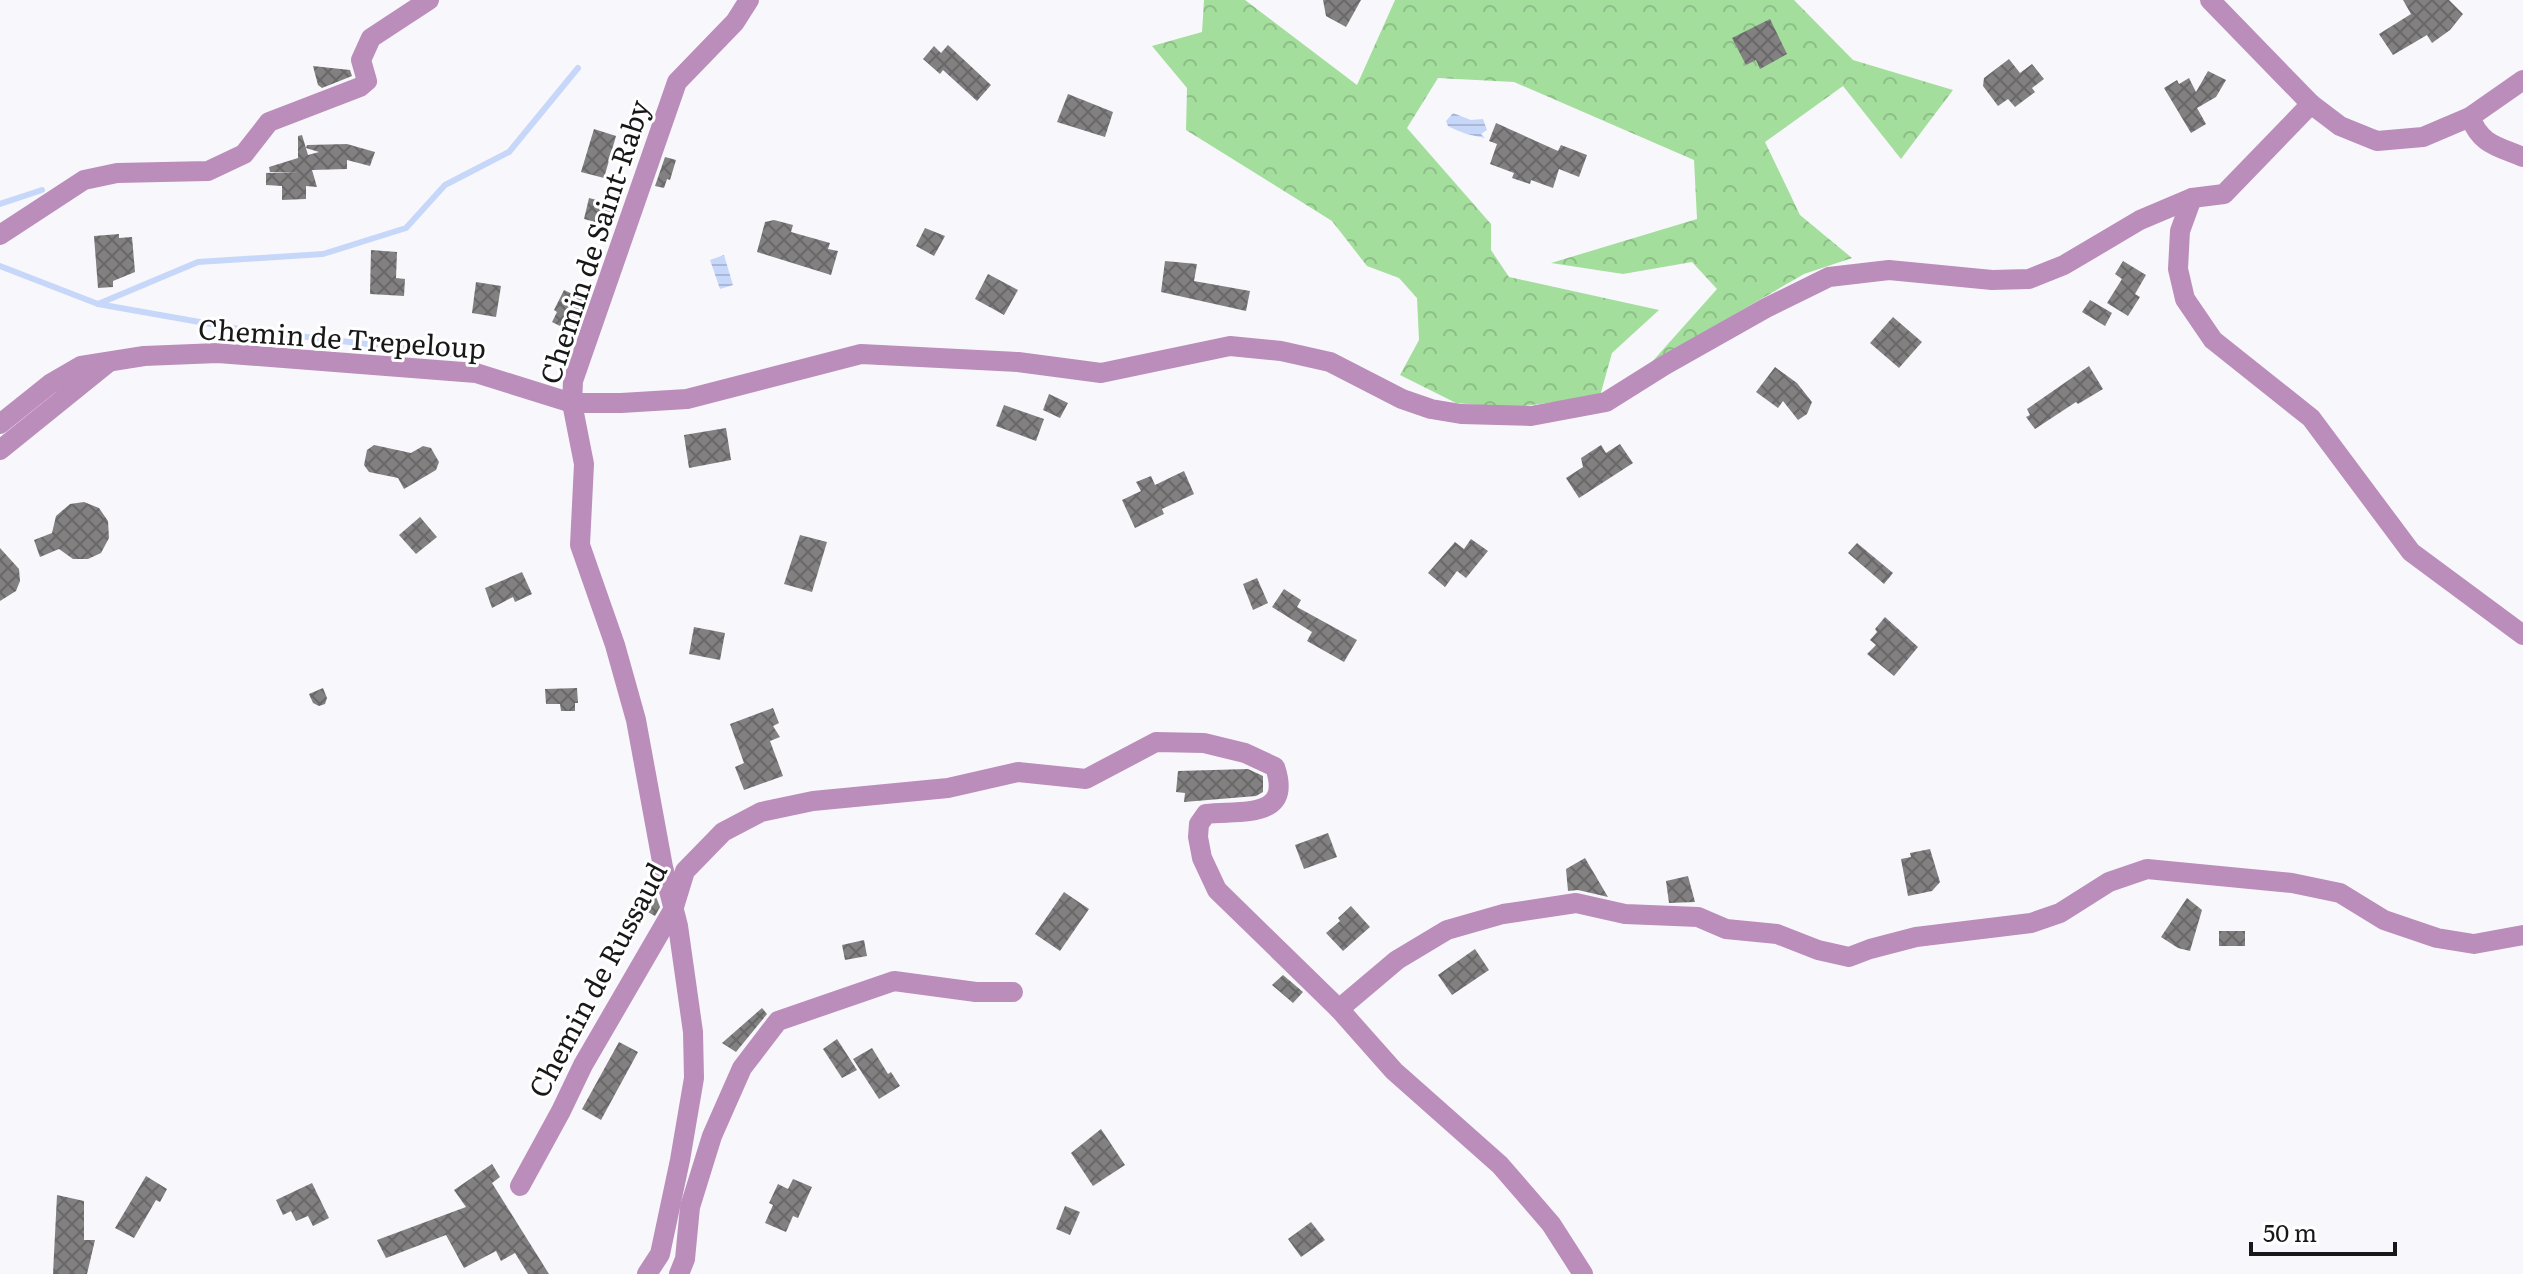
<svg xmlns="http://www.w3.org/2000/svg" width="2523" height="1274" viewBox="0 0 2523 1274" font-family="Literata,serif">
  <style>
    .forest { fill: url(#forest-crowns) }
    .water { fill: url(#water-rules) }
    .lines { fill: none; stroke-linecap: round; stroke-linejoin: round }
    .stream { stroke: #c7d7f9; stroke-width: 6 }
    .building { fill: url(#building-cross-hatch) }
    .street { stroke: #bb8dbb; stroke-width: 20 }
    .labels { text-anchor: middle; stroke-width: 6; stroke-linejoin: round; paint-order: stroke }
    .street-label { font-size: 28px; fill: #181819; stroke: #fff }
  </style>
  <defs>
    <pattern id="forest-crowns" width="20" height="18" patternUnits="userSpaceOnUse" patternTransform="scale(2)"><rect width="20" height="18" fill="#a4de9c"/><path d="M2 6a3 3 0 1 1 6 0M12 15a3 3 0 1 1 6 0" fill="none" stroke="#8cbe86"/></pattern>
    <pattern id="water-rules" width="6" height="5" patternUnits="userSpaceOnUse" patternTransform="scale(2)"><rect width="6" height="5" fill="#c7d7f9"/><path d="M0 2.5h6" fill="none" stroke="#aab8d5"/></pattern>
    <pattern id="building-cross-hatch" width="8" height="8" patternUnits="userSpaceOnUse" patternTransform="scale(2)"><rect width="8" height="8" fill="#828081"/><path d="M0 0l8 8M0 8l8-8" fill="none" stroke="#696869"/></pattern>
  </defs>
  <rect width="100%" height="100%" fill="#f8f8fc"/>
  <polygon class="forest" points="1204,0 1245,0 1357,85 1395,0 1794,0 1853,60 1953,90 1901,159 1843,86 1765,142 1800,215 1852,258 1804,274 1651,363 1717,289 1692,262 1623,274 1551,263 1697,219 1694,160 1514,82 1438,78 1407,128 1491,224 1491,250 1509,277 1659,310 1612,353 1600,396 1509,408 1456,403 1400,375 1419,340 1417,298 1399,278 1367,266 1332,221 1186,130 1187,88 1152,46 1202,32"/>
  <g class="water">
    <path d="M1453,113L1471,120L1483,119L1487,130L1481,134L1485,138C1471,135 1463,134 1448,126L1446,121Z"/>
    <polygon points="724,255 733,285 720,289 710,260"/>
  </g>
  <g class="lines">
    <g class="stream">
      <polyline points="0,204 42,190"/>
      <polyline points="0,266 98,304 239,329 460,355"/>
      <polyline points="98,304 198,262 323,254 406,228 445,185 509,152 578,68"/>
    </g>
  </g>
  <g class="building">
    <polygon points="1323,0 1361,0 1346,27 1326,16"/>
    <polygon points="2403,0 2449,0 2463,14 2450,30 2432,43 2427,35 2393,55 2379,34 2411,14"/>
    <polygon points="1770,19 1787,54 1760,69 1756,60 1746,65 1732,38"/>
    <polygon points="948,45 991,85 977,101 943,70 940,74 923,59 934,46 941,53"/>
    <polygon points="2009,59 2020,73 2032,64 2044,79 2032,88 2035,92 2015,107 2008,99 1998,106 1983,86 1984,78"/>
    <polygon points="313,66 350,70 352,76 322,88 318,85"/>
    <polygon points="2208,71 2226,80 2216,97 2197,108 2206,124 2191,133 2164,88 2177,80 2179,84 2189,78 2196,92"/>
    <polygon points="1068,94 1113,112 1105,137 1057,122"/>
    <polygon points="1496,123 1558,151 1561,145 1587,155 1579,177 1559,169 1553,188 1531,180 1530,184 1512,178 1514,173 1490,164 1497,144 1489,141"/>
    <polygon points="594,129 616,136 604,178 581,172"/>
    <polygon points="302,135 308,155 319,152 306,148 307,145 347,144 375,152 370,166 347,160 347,169 312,170 317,187 306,186 306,199 282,200 282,186 266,185 266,173 298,172 270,172 269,167 298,158 298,136"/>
    <polygon points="665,157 676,160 670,180 667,179 664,188 655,186"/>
    <polygon points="589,198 612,204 607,225 584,219"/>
    <polygon points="774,220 793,225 791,232 830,243 828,249 838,251 831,275 757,252 765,222"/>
    <polygon points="925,228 945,236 934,256 916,246"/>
    <polygon points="119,234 119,238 132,237 135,272 113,281 113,287 98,288 94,236"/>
    <polygon points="371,250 397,252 396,278 405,279 404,296 370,294"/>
    <polygon points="1165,261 1197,264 1194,281 1250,291 1246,311 1161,292"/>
    <polygon points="2123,261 2146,275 2135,294 2140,297 2128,316 2107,303 2122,279 2115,274"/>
    <polygon points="988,274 1018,290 1004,315 975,299"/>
    <polygon points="476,282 501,286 496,317 472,313"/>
    <polygon points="564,290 587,301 572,332 552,322 557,312 554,310"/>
    <polygon points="2090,300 2112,313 2105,326 2082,312"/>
    <polygon points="1893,317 1922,342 1899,368 1870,343"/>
    <polygon points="2089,366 2103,389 2078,404 2076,402 2035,429 2026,417 2030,415 2027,409"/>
    <polygon points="1775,367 1797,383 1812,402 1807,414 1798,420 1783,401 1778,408 1756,392"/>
    <polygon points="1049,394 1068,403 1060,418 1043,410"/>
    <polygon points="1004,405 1044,419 1036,441 996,426"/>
    <polygon points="726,428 731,460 689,468 684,435"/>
    <polygon points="1620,444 1633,463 1579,498 1566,478 1583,467 1581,458 1601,445 1606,453"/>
    <polygon points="374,445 411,453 423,446 431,448 439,462 436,470 404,489 398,478 369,472 364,465 367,450"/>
    <polygon points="1184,471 1194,494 1162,509 1164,514 1135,528 1122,500 1141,491 1136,482 1151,476 1155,485"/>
    <polygon points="84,502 99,508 108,521 109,538 101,553 88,559 73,559 59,549 40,557 34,540 52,533 56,516 70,504"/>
    <polygon points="420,517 437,537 416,554 399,535"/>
    <polygon points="800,535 827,542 812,592 784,584"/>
    <polygon points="1471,539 1488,551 1466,578 1457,571 1445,587 1428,573 1455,542 1464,549"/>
    <polygon points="1857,543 1893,573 1884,584 1848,553"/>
    <polygon points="0,548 19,569 20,581 16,591 0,601"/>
    <polygon points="522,572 532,594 515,602 513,597 492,608 485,588"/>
    <polygon points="1257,578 1268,603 1253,610 1243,584"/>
    <polygon points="1284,589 1301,600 1297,607 1357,640 1344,662 1307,641 1312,632 1272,607"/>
    <polygon points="1885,617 1918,647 1894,676 1867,654 1876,645 1870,640 1877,632 1875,629"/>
    <polygon points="694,627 725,633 720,660 689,654"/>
    <polygon points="323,688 327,698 325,704 319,706 313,703 309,694"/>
    <polygon points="577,688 578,703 575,703 575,711 561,711 560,704 546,704 545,689"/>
    <polygon points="773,708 779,723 773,726 780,737 770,741 783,776 744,790 735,767 744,763 730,724"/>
    <polygon points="1248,769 1263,776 1263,792 1256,796 1184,802 1185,793 1176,792 1178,771"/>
    <polygon points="1328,833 1337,857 1304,869 1295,845"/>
    <polygon points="1930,849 1940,882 1932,891 1908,896 1901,859 1911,857 1910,853"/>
    <polygon points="1585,858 1608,897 1578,890 1568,891 1566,869"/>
    <polygon points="1688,876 1695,902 1669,903 1666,881"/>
    <polygon points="653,889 660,907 655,916 641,908"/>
    <polygon points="1064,892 1089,909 1060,951 1035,934"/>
    <polygon points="2187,898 2202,910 2190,951 2178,948 2161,937"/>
    <polygon points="1351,906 1370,927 1343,951 1326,933 1340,921 1338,918"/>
    <rect x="2219" y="931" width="26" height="15"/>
    <polygon points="864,940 867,956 845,960 842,945"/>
    <polygon points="1475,949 1489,970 1452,995 1438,975"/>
    <polygon points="1283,975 1303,992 1293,1003 1272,985"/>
    <polygon points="762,1008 767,1014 736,1052 722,1043"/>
    <polygon points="837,1039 857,1070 842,1078 823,1049"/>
    <polygon points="619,1042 638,1052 601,1120 582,1109"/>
    <polygon points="872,1048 888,1074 891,1072 900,1086 879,1099 853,1059"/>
    <polygon points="1101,1129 1125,1165 1093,1186 1071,1153"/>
    <polygon points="492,1164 500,1177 492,1183 549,1274 528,1274 515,1253 501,1261 496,1251 464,1268 446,1235 386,1258 377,1240 466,1207 454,1190"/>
    <polygon points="146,1176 167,1189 160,1202 156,1200 134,1238 115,1228"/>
    <polygon points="793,1179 812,1187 798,1218 793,1216 786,1232 765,1223 773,1205 769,1203 778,1184 788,1189"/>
    <polygon points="312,1183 329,1218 313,1226 308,1216 296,1221 291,1211 283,1215 276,1200"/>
    <polygon points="57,1195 84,1201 84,1240 95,1240 87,1274 53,1274"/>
    <polygon points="1065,1206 1080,1212 1070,1235 1056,1229"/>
    <polygon points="1311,1222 1325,1240 1301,1257 1288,1239"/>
  </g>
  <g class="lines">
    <g class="street">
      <polyline points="2210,0 2311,104"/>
      <path d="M2470,117C2481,145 2497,146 2523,157"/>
      <polyline points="2192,198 2180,231 2178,269 2185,299 2213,340 2311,418 2411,552 2523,635"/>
      <polyline points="0,235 84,180 117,173 208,171 244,154 269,122 360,87 367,81 361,60 371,38 429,0"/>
      <polyline points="0,424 50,384 81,366 144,356 218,353 476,373 572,403 621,403 687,399 861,354 1018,362 1101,373 1230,346 1281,351 1330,362 1402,399 1431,409 1461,414 1531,416 1606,402 1665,365 1766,308 1829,277 1889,270 1992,280 2029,279 2064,265 2140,220 2192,198 2224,194 2311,104 2340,126 2377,141 2423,137 2470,117 2523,80"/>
      <polyline points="0,450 109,362"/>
      <polyline points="1339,1009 1394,1071 1500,1165 1551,1224 1583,1274"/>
      <path d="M520,1186L561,1111L583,1065L673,910L685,871L723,832L761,812L813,801L948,788L1018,772L1086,779L1156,742L1204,743L1245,753L1275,767C1293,820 1241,810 1206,814L1199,824L1198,837L1202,858L1217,890L1339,1009L1397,960L1447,930L1503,914L1576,903L1625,914L1698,917L1726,929L1777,934L1818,950L1849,957L1870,949L1916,937L2031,923L2060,913L2109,882L2147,869L2292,883L2340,893L2384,920L2437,938L2474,944L2523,935"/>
      <polyline points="647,1274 660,1254 680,1160 694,1078 693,1032 678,926 663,867 636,720 615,645 580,545 584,464 572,403 573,381 677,82 735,22 749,0"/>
      <polyline points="679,1274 685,1259 690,1207 712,1136 742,1068 778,1021 894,981 976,992 1013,992"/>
    </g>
  </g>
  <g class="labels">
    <g class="street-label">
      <text transform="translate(595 242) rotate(-72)" y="10">Chemin de Saint-Raby</text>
      <text transform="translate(342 339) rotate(4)" y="10">Chemin de Trepeloup</text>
      <text transform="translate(598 980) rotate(-62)" y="10">Chemin de Russaud</text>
    </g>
  </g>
  <path d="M2251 1242v12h144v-12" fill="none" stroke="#181819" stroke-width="4"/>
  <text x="2263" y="1242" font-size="24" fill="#181819" stroke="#ffffff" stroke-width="6" paint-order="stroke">50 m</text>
</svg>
